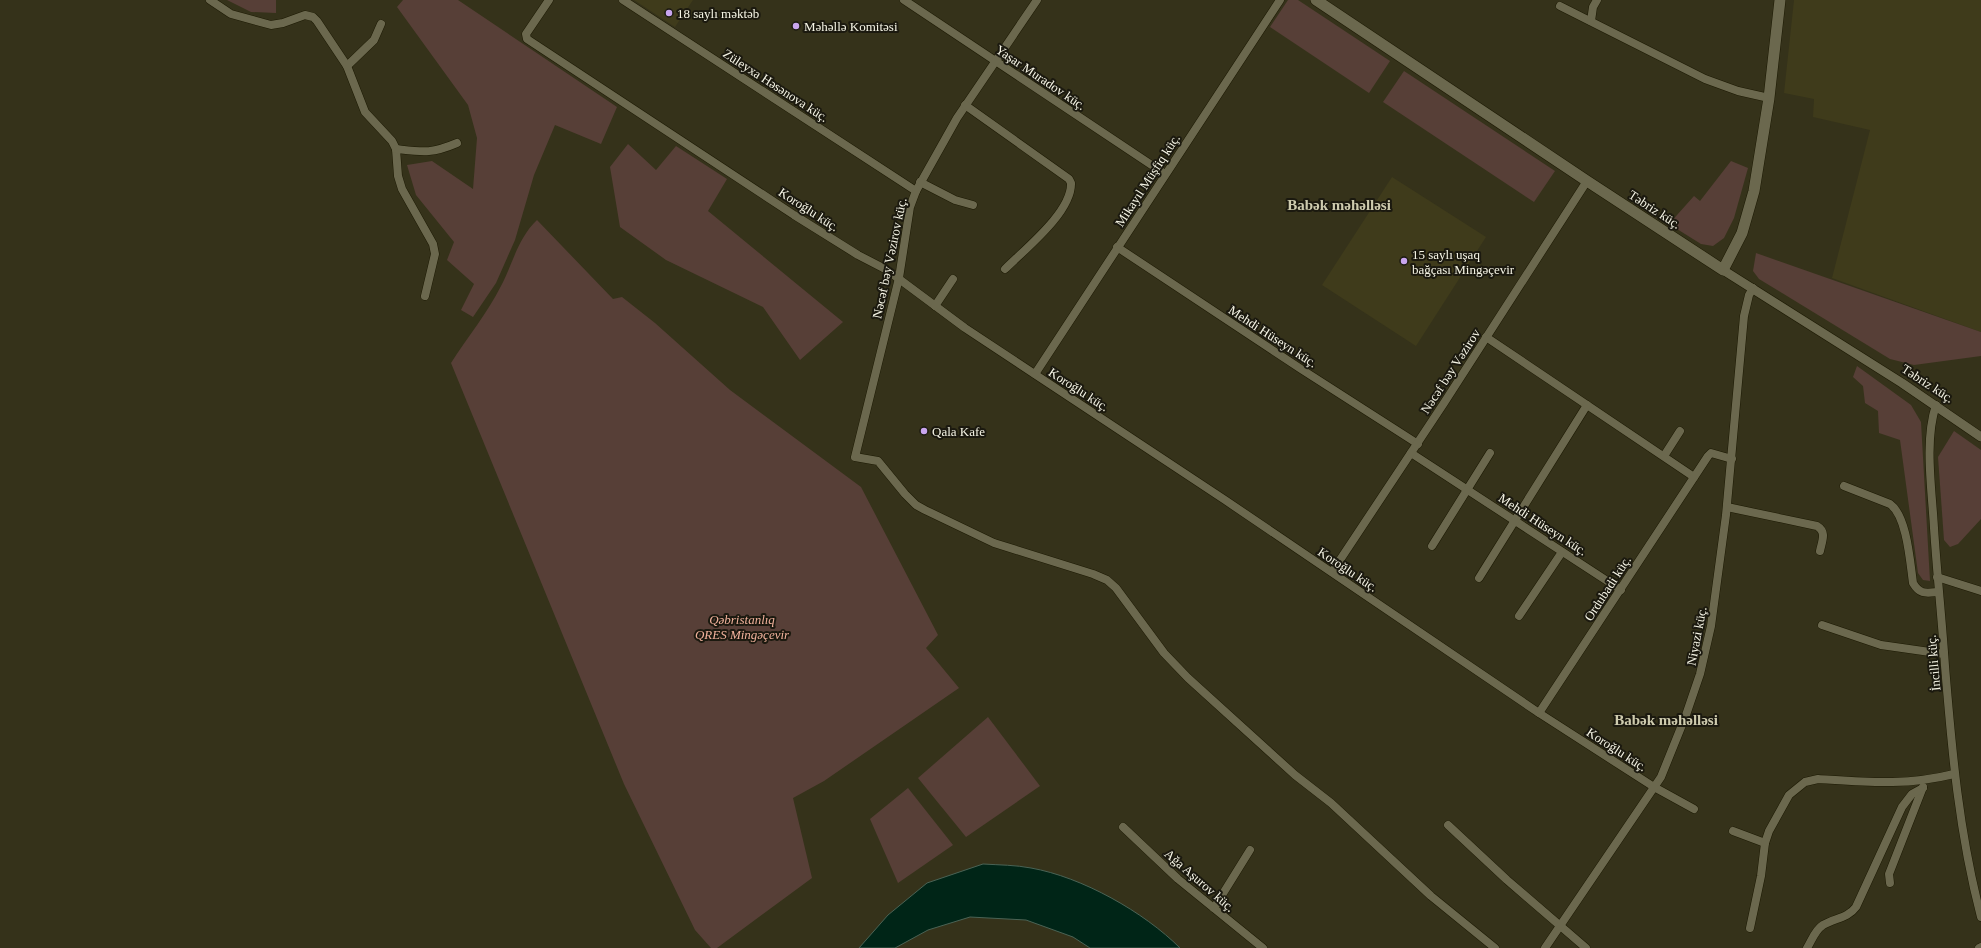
<svg xmlns="http://www.w3.org/2000/svg" width="1981" height="948" viewBox="0 0 1981 948" font-family="'Times New Roman',serif">
  <style>
    .built { fill: #3f3b1b }
    .green { fill: #573f37 }
    .water { fill: #002517; stroke: #4a6355 }
    .lines { fill: none; stroke-linecap: round; stroke-linejoin: round }
    .minor-casing { stroke: #1c1903; stroke-width: 9 }
    .tertiary-casing { stroke: #1c1903; stroke-width: 10 }
    .secondary-casing { stroke: #1c1903; stroke-width: 12 }
    .minor { stroke: #6b684e; stroke-width: 8 }
    .tertiary { stroke: #6b684e; stroke-width: 9 }
    .secondary { stroke: #6b684e; stroke-width: 11 }
    .poi-dot { fill: #c9a5ee; stroke: #1b190f; stroke-width: 1.5 }
    .labels { text-anchor: middle; stroke-width: 4; stroke-linejoin: round; paint-order: stroke }
    .poi-label { font-size: 13px; fill: #f6f5e6; stroke: #1b190f; text-anchor: start }
    .street-label { font-size: 13px; fill: #f6f5e6; stroke: #1b190f }
    .park-label { font-size: 13px; font-style: italic; fill: #f0b19b; stroke: #1b190f }
    .quarter-label { font-size: 15px; font-weight: bold; fill: #cecbae; stroke: #1b190f }
  </style>
  <rect width="100%" height="100%" fill="#35321a"/>
  <g class="built">
    <polygon points="634,0 693,0 675,27"/>
    <polygon points="1794,0 1981,0 1981,332 1832,278 1870,130 1813,117 1814,99 1784,93"/>
    <polygon points="1392,177 1486,237 1416,346 1322,285"/>
  </g>
  <g class="green">
    <polygon points="227,0 276,0 276,13 251,12"/>
    <polygon points="403,0 458,0 617,107 601,144 555,125 534,175 515,240 496,283 473,317 461,310 474,284 447,260 454,242 416,195 407,165 432,161 473,189 477,138 468,105 397,7"/>
    <polygon points="1288,0 1298,0 1390,61 1369,93 1270,27"/>
    <polygon points="1404,71 1555,171 1534,202 1383,102"/>
    <polygon points="628,144 656,170 676,146 727,179 708,211 843,322 800,360 763,307 666,260 620,227 610,167"/>
    <polygon points="1731,161 1748,168 1734,218 1724,238 1713,246 1701,244 1669,224 1694,196 1700,201"/>
    <path d="M537,220L613,299L622,297L655,323L730,390L861,487L938,635L926,648L959,688L824,781L793,798L812,878L717,948H711L695,930L624,784L451,363C467,338 488,312 501,286C513,263 518,238 537,220Z"/>
    <polygon points="1756,253 1981,332 1981,356 1914,365 1890,359 1759,279 1753,271"/>
    <polygon points="1857,366 1911,405 1921,422 1930,581 1923,580 1918,573 1900,440 1879,433 1878,411 1865,403 1863,386 1853,377"/>
    <polygon points="1954,431 1981,450 1981,519 1958,544 1950,547 1944,540 1938,457"/>
    <polygon points="988,717 1040,786 966,837 918,778"/>
    <polygon points="908,788 953,845 898,883 870,819"/>
  </g>
  <path class="water" d="M983,864C999,865 1016,865 1031,868C1082,877 1144,912 1180,948H1090L1073,937L1026,920L970,917L928,930L895,948H859L888,915L927,883Z"/>
  <g class="lines">
    <defs>
      <g id="minor">
        <polyline points="210,0 231,14 271,25 283,23 305,15 313,17 317,21 347,66 365,112 392,141 396,149 398,176 402,189 433,244 435,254 425,296"/>
        <polyline points="549,0 526,34 527,39 794,215 858,255 887,270 965,328 1225,500 1539,713 1654,787 1694,809"/>
        <polyline points="623,0 916,191"/>
        <polyline points="904,0 1165,174"/>
        <polyline points="1037,0 957,118 916,191 910,207 899,278 855,457 878,461 905,494 916,505 925,510 994,543 1093,574 1107,580 1116,588 1164,653 1188,678 1295,775 1331,803 1431,896 1495,948"/>
        <polyline points="1560,6 1705,79 1738,91 1769,98"/>
        <polyline points="1591,21 1593,7 1597,0"/>
        <polyline points="347,66 374,40 381,24"/>
        <path d="M965,105L1069,179L1071,183C1072,212 1025,249 1005,269"/>
        <path d="M396,149C423,152 431,154 457,143"/>
        <polyline points="920,182 955,200 973,205"/>
        <polyline points="1117,247 1301,369 1418,444"/>
        <polyline points="935,306 953,279"/>
        <polyline points="1486,337 1694,477"/>
        <polyline points="1035,374 1280,0"/>
        <path d="M1936,405C1924,441 1932,490 1934,528C1937,574 1942,620 1945,666C1952,752 1959,833 1981,917"/>
        <polyline points="1411,453 1621,590"/>
        <polyline points="1664,456 1680,431"/>
        <path d="M1844,486L1890,504C1907,516 1910,562 1913,583C1920,595 1926,593 1938,592"/>
        <path d="M1727,507L1817,526C1827,532 1822,541 1820,551"/>
        <polyline points="1432,546 1490,453"/>
        <polyline points="1332,572 1444,403 1587,181"/>
        <polyline points="1937,577 1981,591"/>
        <polyline points="1479,578 1587,405"/>
        <polyline points="1519,616 1562,552"/>
        <polyline points="1822,625 1881,645 1944,654"/>
        <polyline points="1539,713 1708,456 1711,453 1732,459"/>
        <polyline points="1448,825 1507,880 1586,948"/>
        <polyline points="1123,827 1178,879 1263,948"/>
        <polyline points="1733,831 1765,843"/>
        <polyline points="1890,883 1889,874 1923,787"/>
        <polyline points="1214,908 1250,850"/>
        <path d="M1750,928L1761,876L1765,843L1769,831L1789,795L1805,782L1818,779C1867,782 1906,786 1954,774"/>
        <polyline points="1545,948 1661,777 1686,715 1700,674 1711,626 1726,515 1744,316 1749,295 1753,288"/>
        <path d="M1807,948C1812,940 1815,930 1823,925C1835,918 1848,918 1856,907L1902,807L1912,794L1923,788"/>
        <polyline points="1979,948 1981,947"/>
      </g>
      <polyline id="tertiary" points="1723,270 1902,383 1981,437"/>
      <polyline id="secondary" points="1316,0 1587,181 1723,270 1742,233 1754,191 1769,98 1780,0"/>
    </defs>
    <use href="#minor" class="minor-casing"/>
    <use href="#tertiary" class="tertiary-casing"/>
    <use href="#secondary" class="secondary-casing"/>
    <use href="#minor" class="minor"/>
    <use href="#tertiary" class="tertiary"/>
    <use href="#secondary" class="secondary"/>
  </g>
  <g class="poi-dot">
    <circle cx="669" cy="13" r="4"/>
    <circle cx="796" cy="26" r="4"/>
    <circle cx="1404" cy="261" r="4"/>
    <circle cx="924" cy="431" r="4"/>
  </g>
  <g class="labels">
    <g class="poi-label">
      <text x="677" y="18">18 saylı məktəb</text>
      <text x="804" y="31">Məhəllə Komitəsi</text>
      <text x="1412" y="259">15 saylı uşaq<tspan x="1412" dy="15">bağçası Mingəçevir</tspan></text>
      <text x="932" y="436">Qala Kafe</text>
    </g>
    <g class="street-label">
      <text transform="translate(1041 77) rotate(34)" y="5">Yaşar Muradov küç.</text>
      <text transform="translate(776 85) rotate(33)" y="5">Züleyxa Həsənova küç.</text>
      <text transform="translate(1147 180) rotate(-57)" y="5">Mikayıl Müşfiq küç.</text>
      <text transform="translate(809 209) rotate(33)" y="5">Koroğlu küç.</text>
      <text transform="translate(1655 209) rotate(33)" y="5">Təbriz küç.</text>
      <text transform="translate(889 258) rotate(-78)" y="5">Nəcəf bəy Vəzirov küç.</text>
      <text transform="translate(1273 336) rotate(33)" y="5">Mehdi Hüseyn küç.</text>
      <text transform="translate(1450 371) rotate(-57)" y="5">Nəcəf bəy Vəzirov</text>
      <text transform="translate(1928 383) rotate(33)" y="5">Təbriz küç.</text>
      <text transform="translate(1079 389) rotate(33)" y="5">Koroğlu küç.</text>
      <text transform="translate(1543 524) rotate(33)" y="5">Mehdi Hüseyn küç.</text>
      <text transform="translate(1348 569) rotate(34)" y="5">Koroğlu küç.</text>
      <text transform="translate(1607 588) rotate(-57)" y="5">Ordubadi küç.</text>
      <text transform="translate(1696 636) rotate(-79)" y="5">Niyazi küç.</text>
      <text transform="translate(1933 663) rotate(-95)" y="5">İncilli küç.</text>
      <text transform="translate(1617 749) rotate(33)" y="5">Koroğlu küç.</text>
      <text transform="translate(1200 880) rotate(41)" y="5">Ağa Aşurov küç.</text>
    </g>
    <g class="park-label">
      <text x="742" y="624">Qəbristanlıq<tspan x="742" dy="15">QRES Mingəçevir</tspan></text>
    </g>
    <g class="quarter-label">
      <text x="1339" y="210">Babək məhəlləsi</text>
      <text x="1666" y="725">Babək məhəlləsi</text>
    </g>
  </g>
</svg>
